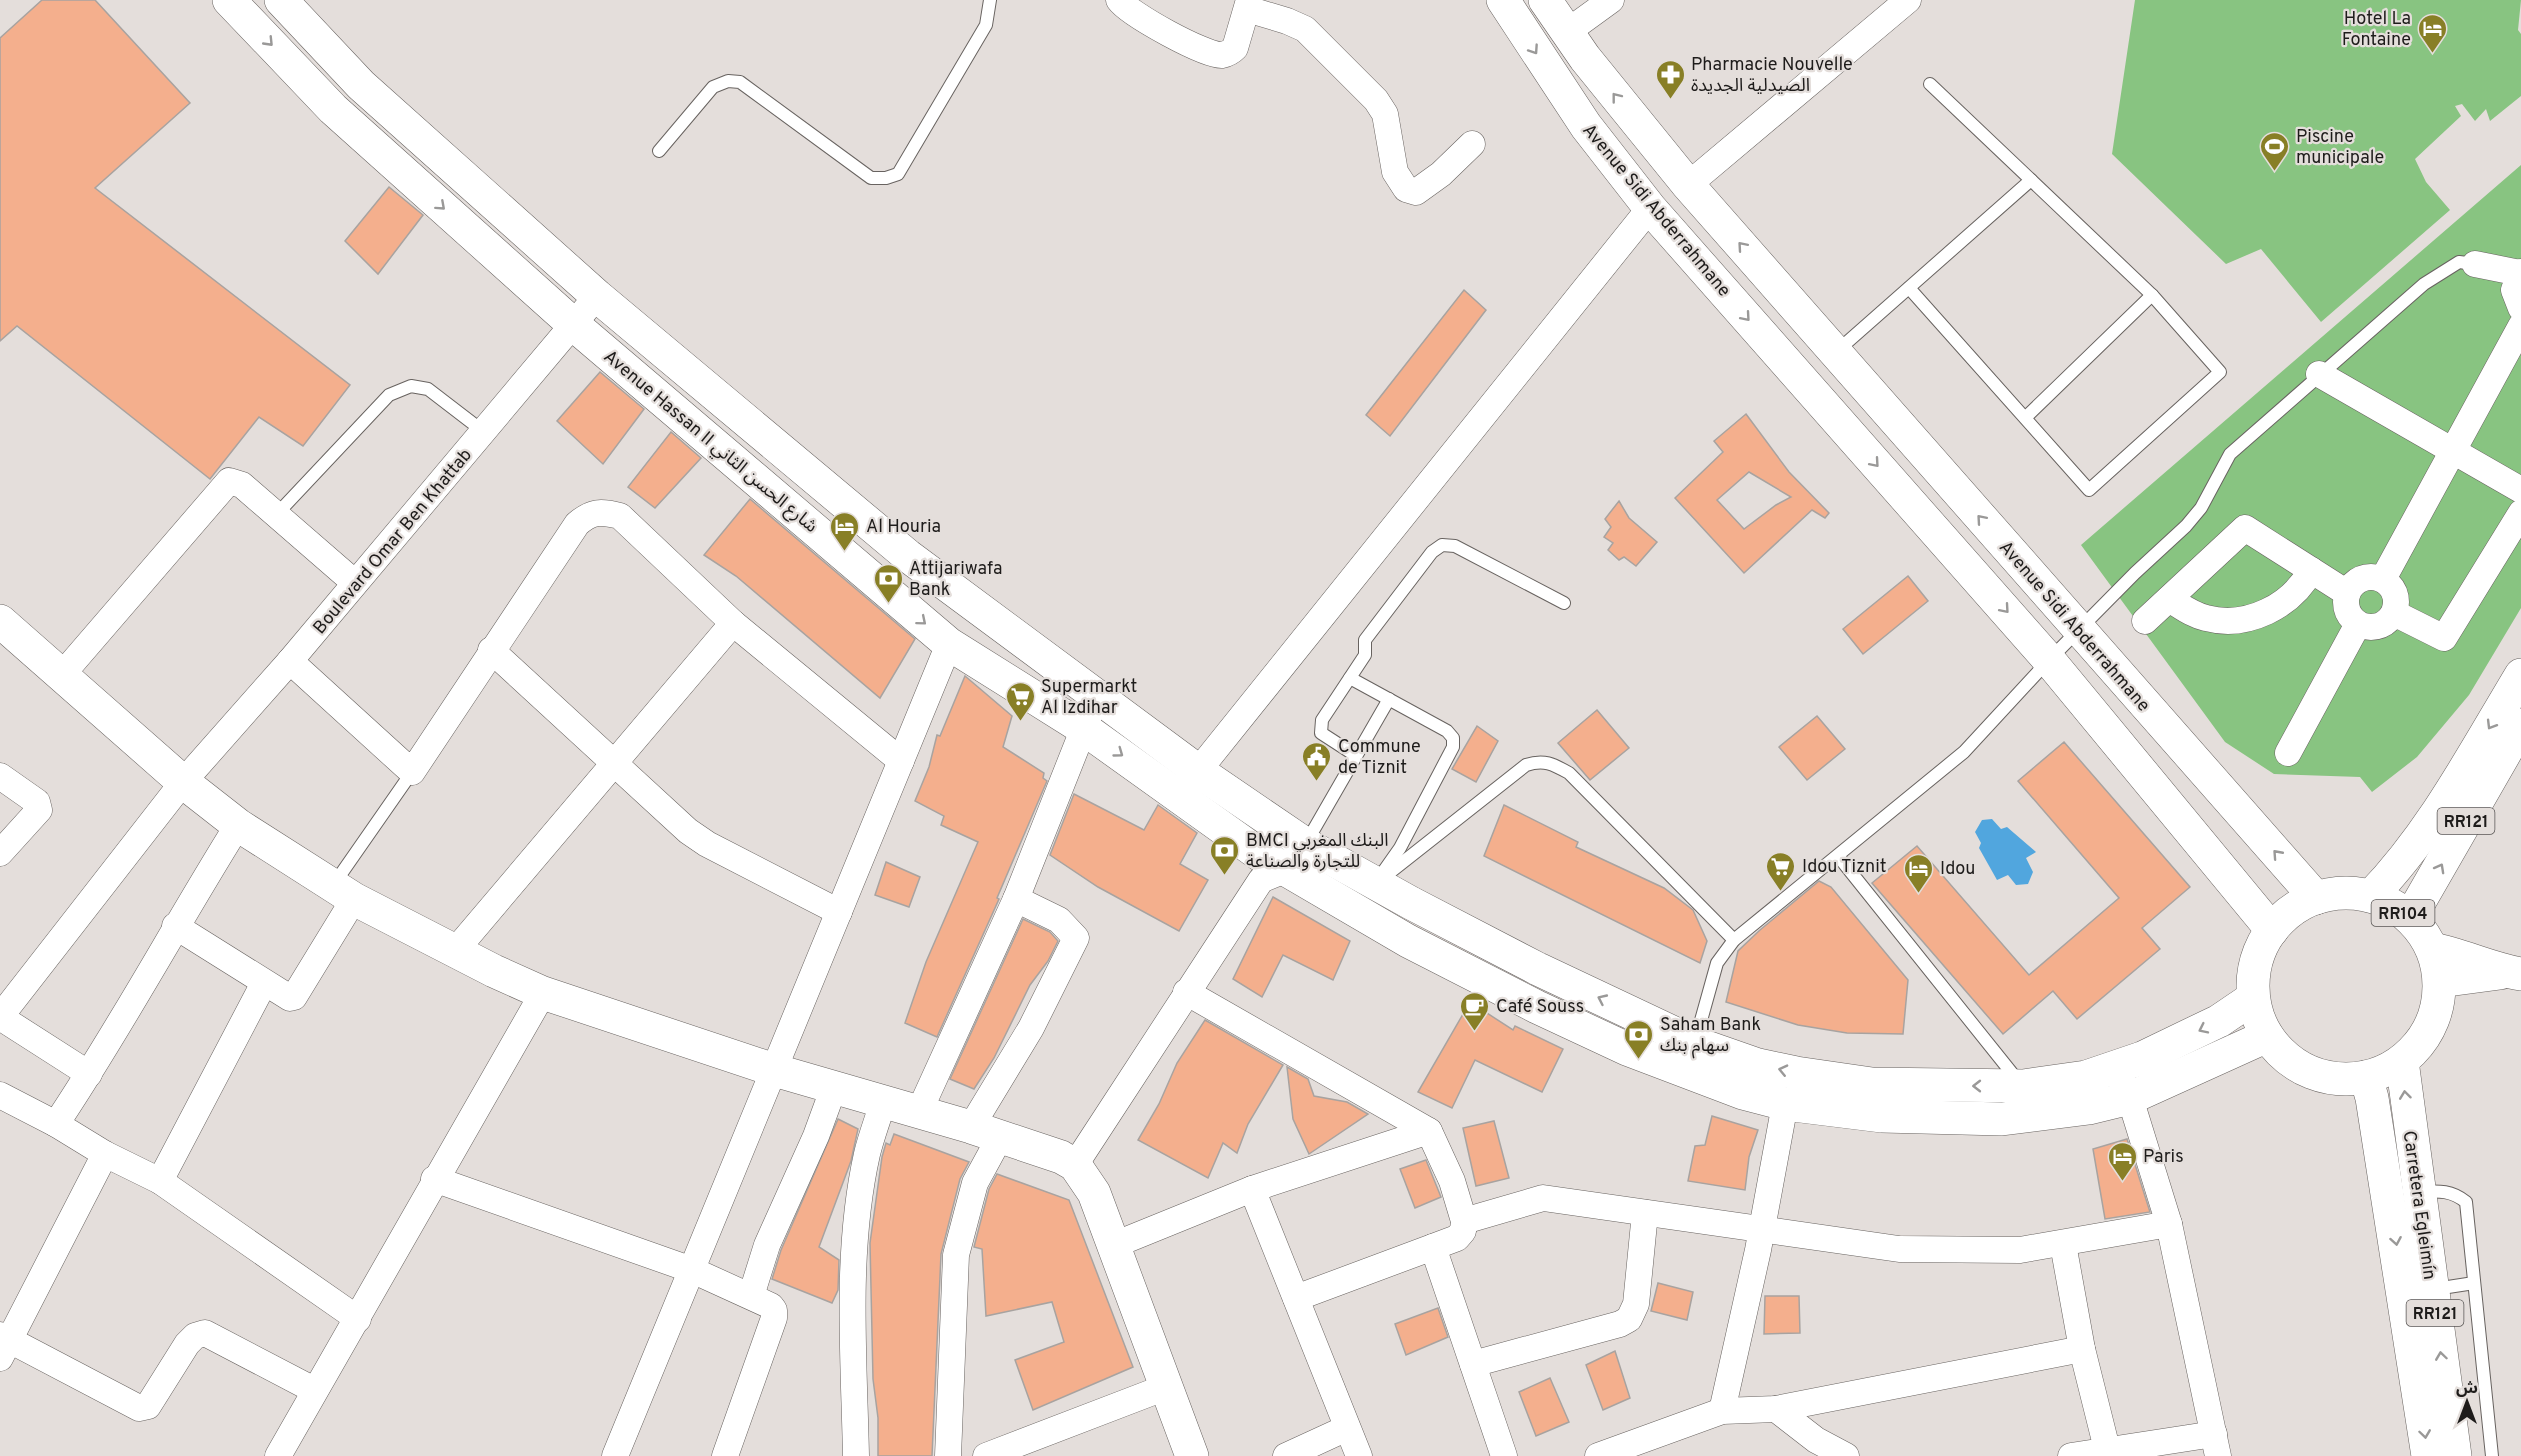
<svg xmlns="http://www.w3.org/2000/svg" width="2521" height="1456" viewBox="0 0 2521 1456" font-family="Overpass,'Noto Sans Arabic',sans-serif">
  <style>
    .green { fill: #88c481 }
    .water { fill: #51a6de }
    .building { fill: #f4af8d; stroke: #a8a3a0; stroke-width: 1.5; fill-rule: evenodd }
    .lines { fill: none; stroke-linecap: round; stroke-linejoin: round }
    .lane-casing { stroke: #686360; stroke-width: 14 }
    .street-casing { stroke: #686360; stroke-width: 27 }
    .secondary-casing { stroke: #686360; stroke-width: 34 }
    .highway-casing { stroke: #686360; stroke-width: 34 }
    .lane { stroke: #fff; stroke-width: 12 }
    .street { stroke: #fff; stroke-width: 26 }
    .secondary { stroke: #fff; stroke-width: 33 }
    .highway { stroke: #fff; stroke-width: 33 }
    .oneway { stroke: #9a9998 }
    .labels { text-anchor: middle; stroke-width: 4.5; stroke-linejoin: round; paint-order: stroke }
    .shield { fill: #e4dedb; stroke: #595655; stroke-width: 1.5 }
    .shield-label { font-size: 16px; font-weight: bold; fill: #1e1c1b }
    .poi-label { font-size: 18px; fill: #1e1c1b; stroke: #e4dedb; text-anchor: start }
    .street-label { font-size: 18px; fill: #1e1c1b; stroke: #e4dedb }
  </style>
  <rect width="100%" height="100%" fill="#e4dedb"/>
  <g class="green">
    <polygon points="2135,0 2521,0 2518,30 2521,34 2521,96 2490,121 2486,109 2475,121 2462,104 2455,106 2461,116 2415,159 2426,182 2450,210 2321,322 2261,249 2226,264 2112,154"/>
    <polygon points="2521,165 2521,608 2469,695 2417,757 2372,792 2360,777 2274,774 2225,742 2081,545"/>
  </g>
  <polygon class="water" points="1992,819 2001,829 2007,827 2036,852 2026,858 2033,872 2028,884 2016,885 2008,875 1997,880 1979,848 1981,843 1975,832 1982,820"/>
  <g class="building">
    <polygon points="42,0 95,0 190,103 95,188 350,385 303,446 259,417 210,479 17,326 0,341 0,38"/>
    <polygon points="389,187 423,215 378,274 345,241"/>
    <polygon points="1464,290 1486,310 1390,436 1366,415"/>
    <polygon points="600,372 644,409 603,464 557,421"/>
    <path d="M1746,414L1789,472L1829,513L1825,518L1812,510L1744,573L1675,498L1723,452L1714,441ZM1749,472L1791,497L1776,505L1744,529L1717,500Z"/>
    <polygon points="671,432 701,458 655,508 628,487"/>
    <polygon points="750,499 915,639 880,698 736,576 704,555"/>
    <polygon points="1619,501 1629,518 1657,542 1636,566 1624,557 1619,560 1608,550 1613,543 1604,537 1611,527 1605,519"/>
    <polygon points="1908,576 1928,601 1863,654 1843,629"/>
    <polygon points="965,676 1012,716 1003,747 1044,773 1043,778 1047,781 997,898 999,899 937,1037 905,1023 926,962 978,842 941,825 944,816 915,801 929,767 937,735 940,736"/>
    <polygon points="1597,710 1629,748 1590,780 1558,743"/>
    <polygon points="1817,716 1845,749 1807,780 1779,747"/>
    <polygon points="1477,726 1498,741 1476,782 1452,769"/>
    <polygon points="2064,742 2190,887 2142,928 2160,949 2077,1019 2053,991 2003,1034 1872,883 1917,846 2029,975 2119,898 2018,781"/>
    <polygon points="1074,794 1144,830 1158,805 1197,833 1180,864 1208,880 1179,931 1098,887 1050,855"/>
    <polygon points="1504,805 1578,842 1576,847 1664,888 1693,910 1707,941 1700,963 1484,856"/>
    <polygon points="886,862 920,877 909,907 875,895"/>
    <polygon points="1819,881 1831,887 1908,980 1903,1034 1847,1033 1798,1025 1726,1002 1738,951 1760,930"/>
    <polygon points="1273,897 1350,941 1333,980 1283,955 1262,997 1233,979"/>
    <polygon points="1023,919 1050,932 1058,941 1048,961 1030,985 994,1058 974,1089 950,1079"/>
    <polygon points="1470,1002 1513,1030 1515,1026 1563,1049 1542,1092 1475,1060 1452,1108 1418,1092"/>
    <polygon points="1205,1020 1283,1065 1248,1124 1237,1153 1223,1143 1208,1178 1138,1140 1159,1104 1177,1063"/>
    <polygon points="1287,1067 1308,1079 1314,1096 1347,1102 1368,1114 1309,1154 1293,1119"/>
    <polygon points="1712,1116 1758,1130 1749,1157 1745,1190 1688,1181 1695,1146 1705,1145"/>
    <polygon points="838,1119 858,1129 851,1161 819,1247 839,1260 838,1290 832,1303 772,1279 781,1250"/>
    <polygon points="1494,1121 1509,1178 1476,1186 1463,1128"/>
    <polygon points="894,1134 969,1162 960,1179 941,1254 932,1456 878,1456 878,1418 873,1379 870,1243 882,1157 886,1143 890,1145"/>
    <polygon points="2127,1139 2150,1212 2105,1219 2093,1149"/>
    <polygon points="1426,1160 1441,1197 1415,1208 1400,1169"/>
    <polygon points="997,1174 1069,1200 1133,1367 1033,1410 1015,1360 1064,1342 1052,1302 986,1316 982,1249 974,1247 989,1189"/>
    <polygon points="1658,1283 1693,1292 1687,1320 1651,1311"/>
    <polygon points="1765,1296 1799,1296 1800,1333 1764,1334"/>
    <polygon points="1438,1308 1448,1337 1406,1355 1395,1324"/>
    <polygon points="1615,1351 1630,1398 1603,1410 1586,1365"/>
    <polygon points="1550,1378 1569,1422 1536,1436 1519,1392"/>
  </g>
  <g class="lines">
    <defs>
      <g id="lane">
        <polyline points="659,151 713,87 728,81 740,82 871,178 886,178 898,174 986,25 990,0"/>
        <polyline points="1909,288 2089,490 2220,372 2152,295 1930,84"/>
        <polyline points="1836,352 2031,180"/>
        <polyline points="2026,417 2152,295"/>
        <polyline points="276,515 389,395 411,386 428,389 484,432"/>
        <polyline points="1350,678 1447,731 1453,738 1453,747 1400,848 1381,875"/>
        <polyline points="1355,755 1321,733 1322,720 1365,655 1365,640 1432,552 1442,545 1455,546 1564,603"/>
        <polyline points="1306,843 1389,699"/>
        <polyline points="1838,856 2019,1082"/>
        <path d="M1379,881L1526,765C1544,759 1553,764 1569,773L1734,940"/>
        <polyline points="334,884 412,772"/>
        <polyline points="1695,1042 1717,963 1734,940 1964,752 2049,660 2135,573 2186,526 2201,508 2230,454 2424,284 2459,262 2475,264"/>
        <path d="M2420,1192C2439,1191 2451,1190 2466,1202L2492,1456"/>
        <polyline points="2435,1289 2474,1283"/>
      </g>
      <g id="street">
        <path d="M1119,0C1129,14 1205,56 1222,55C1227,54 1231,52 1235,48L1249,0"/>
        <polyline points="1247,9 1287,21 1305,29 1376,100 1385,114 1395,172 1406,189 1416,192 1441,174 1472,144"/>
        <polyline points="1567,32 1611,0"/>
        <polyline points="1688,185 1908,0"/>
        <polyline points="2475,264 2520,273"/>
        <polyline points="2521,272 2514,290 2521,308"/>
        <polyline points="2319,374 2521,490"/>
        <circle cx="2371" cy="602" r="25"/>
        <polyline points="2383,579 2521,326"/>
        <path d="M2169,599C2181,606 2192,615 2206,618C2247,629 2292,606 2311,570"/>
        <polyline points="2394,613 2444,638 2521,513"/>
        <polyline points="2145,621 2245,528 2347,593"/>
        <polyline points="491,650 688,831 707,844 839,912"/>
        <path d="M290,661L412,772L577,524C592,511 601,511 620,516L733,623L901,761"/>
        <polyline points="60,677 229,481 242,485 355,583"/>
        <polyline points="2288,753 2358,624"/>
        <polyline points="1198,771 1650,208"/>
        <polyline points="0,776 37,802 39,810 0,853"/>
        <polyline points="175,926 290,998 294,997 354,899"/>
        <polyline points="455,951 733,623"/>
        <polyline points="1186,992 1429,1131 1452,1181 1464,1221 1463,1231 1457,1238 1433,1247"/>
        <polyline points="0,1017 183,782 290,661 597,296"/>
        <polyline points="0,1017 89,1074"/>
        <polyline points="2116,1069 2130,1098 2169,1224 2218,1456"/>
        <polyline points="0,1095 56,1124 105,1154 160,1181 358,1319"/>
        <polyline points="919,1112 1016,899 1097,695"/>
        <path d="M56,1124C121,1027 176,924 238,825"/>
        <polyline points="971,1127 1031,1028 1076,938 1059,920 1016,899"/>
        <polyline points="1075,1165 1261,880 1285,870 1294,858"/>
        <polyline points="434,1179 692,1270 771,1306 774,1310 774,1318 725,1456"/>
        <polyline points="160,1181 264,983"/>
        <polyline points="1252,1189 1359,1456"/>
        <polyline points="1464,1221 1543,1198 1899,1249 2020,1250 2169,1224"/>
        <polyline points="2063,1244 2082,1349 2107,1449"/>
        <polyline points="1114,1245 1252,1189 1429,1131"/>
        <polyline points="751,1296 767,1245 816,1136 834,1087"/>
        <polyline points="1296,1298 1433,1247 1504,1456"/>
        <polyline points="0,1335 139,1408 148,1406 187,1344 195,1336 205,1333 314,1390"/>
        <polyline points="0,1358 105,1154"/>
        <polyline points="1473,1364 1620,1324 1629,1319 1636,1304 1645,1213"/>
        <polyline points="1776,1409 1816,1440 1846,1456"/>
        <polyline points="1722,1411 1758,1250 1785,1104"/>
        <polyline points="278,1456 543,993"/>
        <polyline points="615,1456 949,644"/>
        <path d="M856,1456C854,1357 845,1252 867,1154C871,1137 878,1119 883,1102"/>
        <polyline points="948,1456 956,1255 975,1183 1000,1137"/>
        <polyline points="986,1456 1166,1387"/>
        <polyline points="1286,1456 1347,1428"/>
        <polyline points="1598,1456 1722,1411 1776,1409 2082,1349"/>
        <polyline points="2071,1456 2214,1434"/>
      </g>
      <g id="secondary">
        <polyline points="229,0 333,109 574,325 949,644 1083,728 1259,854 1408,941 1537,1007 1627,1049 1743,1093 1785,1104 1882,1116 2002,1119 2089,1108 2130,1098 2267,1036"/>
        <polyline points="281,0 361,85 597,296 908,556 1198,771 1305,844 1411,903 1538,969 1695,1043 1758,1065 1796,1073 1872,1084 2023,1086 2086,1077 2142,1058 2219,1021 2253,998"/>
        <polyline points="1503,0 1586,126 1650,208 2049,660 2272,930"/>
        <polyline points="1545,0 1585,58 1688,185 2316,898"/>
        <polyline points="0,621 183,782 238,825 354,899 494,971 543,993 774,1070 971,1127 1061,1157 1075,1165 1094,1193 1192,1456"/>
        <path d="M2432,949C2463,955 2491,969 2521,974"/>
        <polyline points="2440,981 2500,973"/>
      </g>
      <g id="highway">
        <circle cx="2346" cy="986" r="93"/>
        <path d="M2371,896C2433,832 2475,751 2521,675"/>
        <polyline points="2410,918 2521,725"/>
        <polyline points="2402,1061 2455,1456"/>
        <polyline points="2366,1077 2372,1098 2428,1456"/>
      </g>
    </defs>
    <use href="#lane" class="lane-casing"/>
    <use href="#street" class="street-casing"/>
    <use href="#secondary" class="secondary-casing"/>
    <use href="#highway" class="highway-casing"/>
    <use href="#lane" class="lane"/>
    <use href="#street" class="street"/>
    <use href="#secondary" class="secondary"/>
    <use href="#highway" class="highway"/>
  </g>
  <defs><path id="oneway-chevron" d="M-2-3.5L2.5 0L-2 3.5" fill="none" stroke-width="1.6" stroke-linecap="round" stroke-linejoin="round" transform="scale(1.5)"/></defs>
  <g class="oneway">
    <use href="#oneway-chevron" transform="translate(269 42) rotate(46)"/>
    <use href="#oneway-chevron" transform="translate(1534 50) rotate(56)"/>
    <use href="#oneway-chevron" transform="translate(1616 97) rotate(-128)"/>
    <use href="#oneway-chevron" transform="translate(441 206) rotate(42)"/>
    <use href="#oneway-chevron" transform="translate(1742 246) rotate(-131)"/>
    <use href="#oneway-chevron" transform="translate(1746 317) rotate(49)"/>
    <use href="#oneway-chevron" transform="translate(1875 463) rotate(49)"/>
    <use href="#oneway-chevron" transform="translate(1981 519) rotate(-131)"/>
    <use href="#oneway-chevron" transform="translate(2005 609) rotate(49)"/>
    <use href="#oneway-chevron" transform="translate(922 621) rotate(40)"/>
    <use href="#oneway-chevron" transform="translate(2491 725) rotate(121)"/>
    <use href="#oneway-chevron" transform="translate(1119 753) rotate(36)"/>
    <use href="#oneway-chevron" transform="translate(2277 854) rotate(-132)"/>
    <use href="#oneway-chevron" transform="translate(2440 868) rotate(-61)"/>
    <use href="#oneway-chevron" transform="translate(1602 999) rotate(-155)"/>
    <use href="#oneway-chevron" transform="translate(2203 1029) rotate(154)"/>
    <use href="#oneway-chevron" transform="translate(1783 1070) rotate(-167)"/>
    <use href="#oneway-chevron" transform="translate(1977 1086) rotate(180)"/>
    <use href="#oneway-chevron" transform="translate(2405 1095) rotate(-97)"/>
    <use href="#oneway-chevron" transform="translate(2396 1241) rotate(80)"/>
    <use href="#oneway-chevron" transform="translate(2441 1356) rotate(-98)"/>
    <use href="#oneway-chevron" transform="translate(2425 1434) rotate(82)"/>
  </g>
  <defs>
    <symbol id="hotel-pin" viewBox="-11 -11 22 30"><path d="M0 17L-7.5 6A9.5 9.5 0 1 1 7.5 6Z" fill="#887f26" stroke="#e4dedb"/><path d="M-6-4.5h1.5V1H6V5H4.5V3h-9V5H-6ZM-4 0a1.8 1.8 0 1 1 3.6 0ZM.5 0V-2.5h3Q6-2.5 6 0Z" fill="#fff"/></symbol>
    <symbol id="pharmacy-pin" viewBox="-11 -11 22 30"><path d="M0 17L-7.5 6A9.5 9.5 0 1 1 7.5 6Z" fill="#887f26" stroke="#e4dedb"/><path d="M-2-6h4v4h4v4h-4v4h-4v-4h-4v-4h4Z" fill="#fff"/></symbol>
    <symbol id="stadium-pin" viewBox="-11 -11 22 30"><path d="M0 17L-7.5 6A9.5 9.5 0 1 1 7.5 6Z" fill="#887f26" stroke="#e4dedb"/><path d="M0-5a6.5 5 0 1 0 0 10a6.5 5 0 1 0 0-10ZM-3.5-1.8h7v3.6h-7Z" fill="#fff"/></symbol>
    <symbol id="bank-pin" viewBox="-11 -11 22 30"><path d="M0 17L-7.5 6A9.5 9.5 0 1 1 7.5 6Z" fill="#887f26" stroke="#e4dedb"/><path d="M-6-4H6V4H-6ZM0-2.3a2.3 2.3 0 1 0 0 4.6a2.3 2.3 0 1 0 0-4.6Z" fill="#fff"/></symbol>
    <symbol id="supermarket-pin" viewBox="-11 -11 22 30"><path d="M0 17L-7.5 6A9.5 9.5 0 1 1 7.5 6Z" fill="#887f26" stroke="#e4dedb"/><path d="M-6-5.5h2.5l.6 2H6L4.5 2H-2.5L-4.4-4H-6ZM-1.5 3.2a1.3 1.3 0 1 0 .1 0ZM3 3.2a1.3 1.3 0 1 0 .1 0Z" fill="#fff"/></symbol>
    <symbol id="civic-pin" viewBox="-11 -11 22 30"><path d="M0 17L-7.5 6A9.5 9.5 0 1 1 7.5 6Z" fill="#887f26" stroke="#e4dedb"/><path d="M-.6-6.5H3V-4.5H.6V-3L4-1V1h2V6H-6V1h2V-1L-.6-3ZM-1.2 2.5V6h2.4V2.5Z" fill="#fff"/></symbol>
    <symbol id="cafe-pin" viewBox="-11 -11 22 30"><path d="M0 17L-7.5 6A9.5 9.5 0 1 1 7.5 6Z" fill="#887f26" stroke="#e4dedb"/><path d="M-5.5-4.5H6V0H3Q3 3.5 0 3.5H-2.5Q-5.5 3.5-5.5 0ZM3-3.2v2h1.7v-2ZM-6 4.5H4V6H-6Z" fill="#fff"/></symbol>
  </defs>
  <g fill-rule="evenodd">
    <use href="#hotel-pin" x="2416" y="12" width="33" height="45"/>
    <use href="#pharmacy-pin" x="1654" y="58" width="33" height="45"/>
    <use href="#stadium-pin" x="2258" y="130" width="33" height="45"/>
    <use href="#hotel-pin" x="828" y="510" width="33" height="45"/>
    <use href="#bank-pin" x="872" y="562" width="33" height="45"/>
    <use href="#supermarket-pin" x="1004" y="680" width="33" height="45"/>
    <use href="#civic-pin" x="1300" y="740" width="33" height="45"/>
    <use href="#bank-pin" x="1208" y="834" width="33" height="45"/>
    <use href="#supermarket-pin" x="1764" y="850" width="33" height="45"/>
    <use href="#hotel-pin" x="1902" y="852" width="33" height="45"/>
    <use href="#cafe-pin" x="1458" y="990" width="33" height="45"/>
    <use href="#bank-pin" x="1622" y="1018" width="33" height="45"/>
    <use href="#hotel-pin" x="2106" y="1140" width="33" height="45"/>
  </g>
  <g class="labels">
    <g class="shield">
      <rect x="2437.5" y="808" width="57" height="26" rx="4.5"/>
      <rect x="2371.5" y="900" width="63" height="26" rx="4.5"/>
      <rect x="2406.5" y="1300" width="57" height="26" rx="4.5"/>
    </g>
    <g class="shield-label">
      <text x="2466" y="827">RR121</text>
      <text x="2403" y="919">RR104</text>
      <text x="2435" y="1319">RR121</text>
    </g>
    <g class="poi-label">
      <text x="2411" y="24" text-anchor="end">Hotel La<tspan x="2411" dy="21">Fontaine</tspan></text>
      <text x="1691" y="70">Pharmacie Nouvelle<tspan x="1691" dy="21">الصيدلية الجديدة</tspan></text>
      <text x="2296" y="142">Piscine<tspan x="2296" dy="21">municipale</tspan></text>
      <text x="866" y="532">Al Houria</text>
      <text x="909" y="574">Attijariwafa<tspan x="909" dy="21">Bank</tspan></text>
      <text x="1041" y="692">Supermarkt<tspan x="1041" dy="21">Al Izdihar</tspan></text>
      <text x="1338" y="752">Commune<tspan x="1338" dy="21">de Tiznit</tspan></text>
      <text x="1246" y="846">BMCI البنك المغربي<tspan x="1246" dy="21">للتجارة والصناعة</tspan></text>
      <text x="1802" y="872">Idou Tiznit</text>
      <text x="1940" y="874">Idou</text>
      <text x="1496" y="1012">Café Souss</text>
      <text x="1660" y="1030">Saham Bank<tspan x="1660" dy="21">سهام بنك</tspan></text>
      <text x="2143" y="1162">Paris</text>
    </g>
    <g class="street-label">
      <text transform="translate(1657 210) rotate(50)" y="6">Avenue Sidi Abderrahmane</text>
      <text transform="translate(711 441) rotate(40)" y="6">Avenue Hassan II شارع الحسن الثاني</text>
      <text transform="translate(392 541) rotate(-50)" y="6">Boulevard Omar Ben Khattab</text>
      <text transform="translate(2075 626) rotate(49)" y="6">Avenue Sidi Abderrahmane</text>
      <text transform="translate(2420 1205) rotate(82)" y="6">Carretera Egleimín</text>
    </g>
  </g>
  <g transform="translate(2467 1402)" stroke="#e4dedb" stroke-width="4.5" paint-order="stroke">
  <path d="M0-4.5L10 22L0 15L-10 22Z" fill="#1e1c1b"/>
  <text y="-9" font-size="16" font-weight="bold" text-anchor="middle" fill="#1e1c1b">ش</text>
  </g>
</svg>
